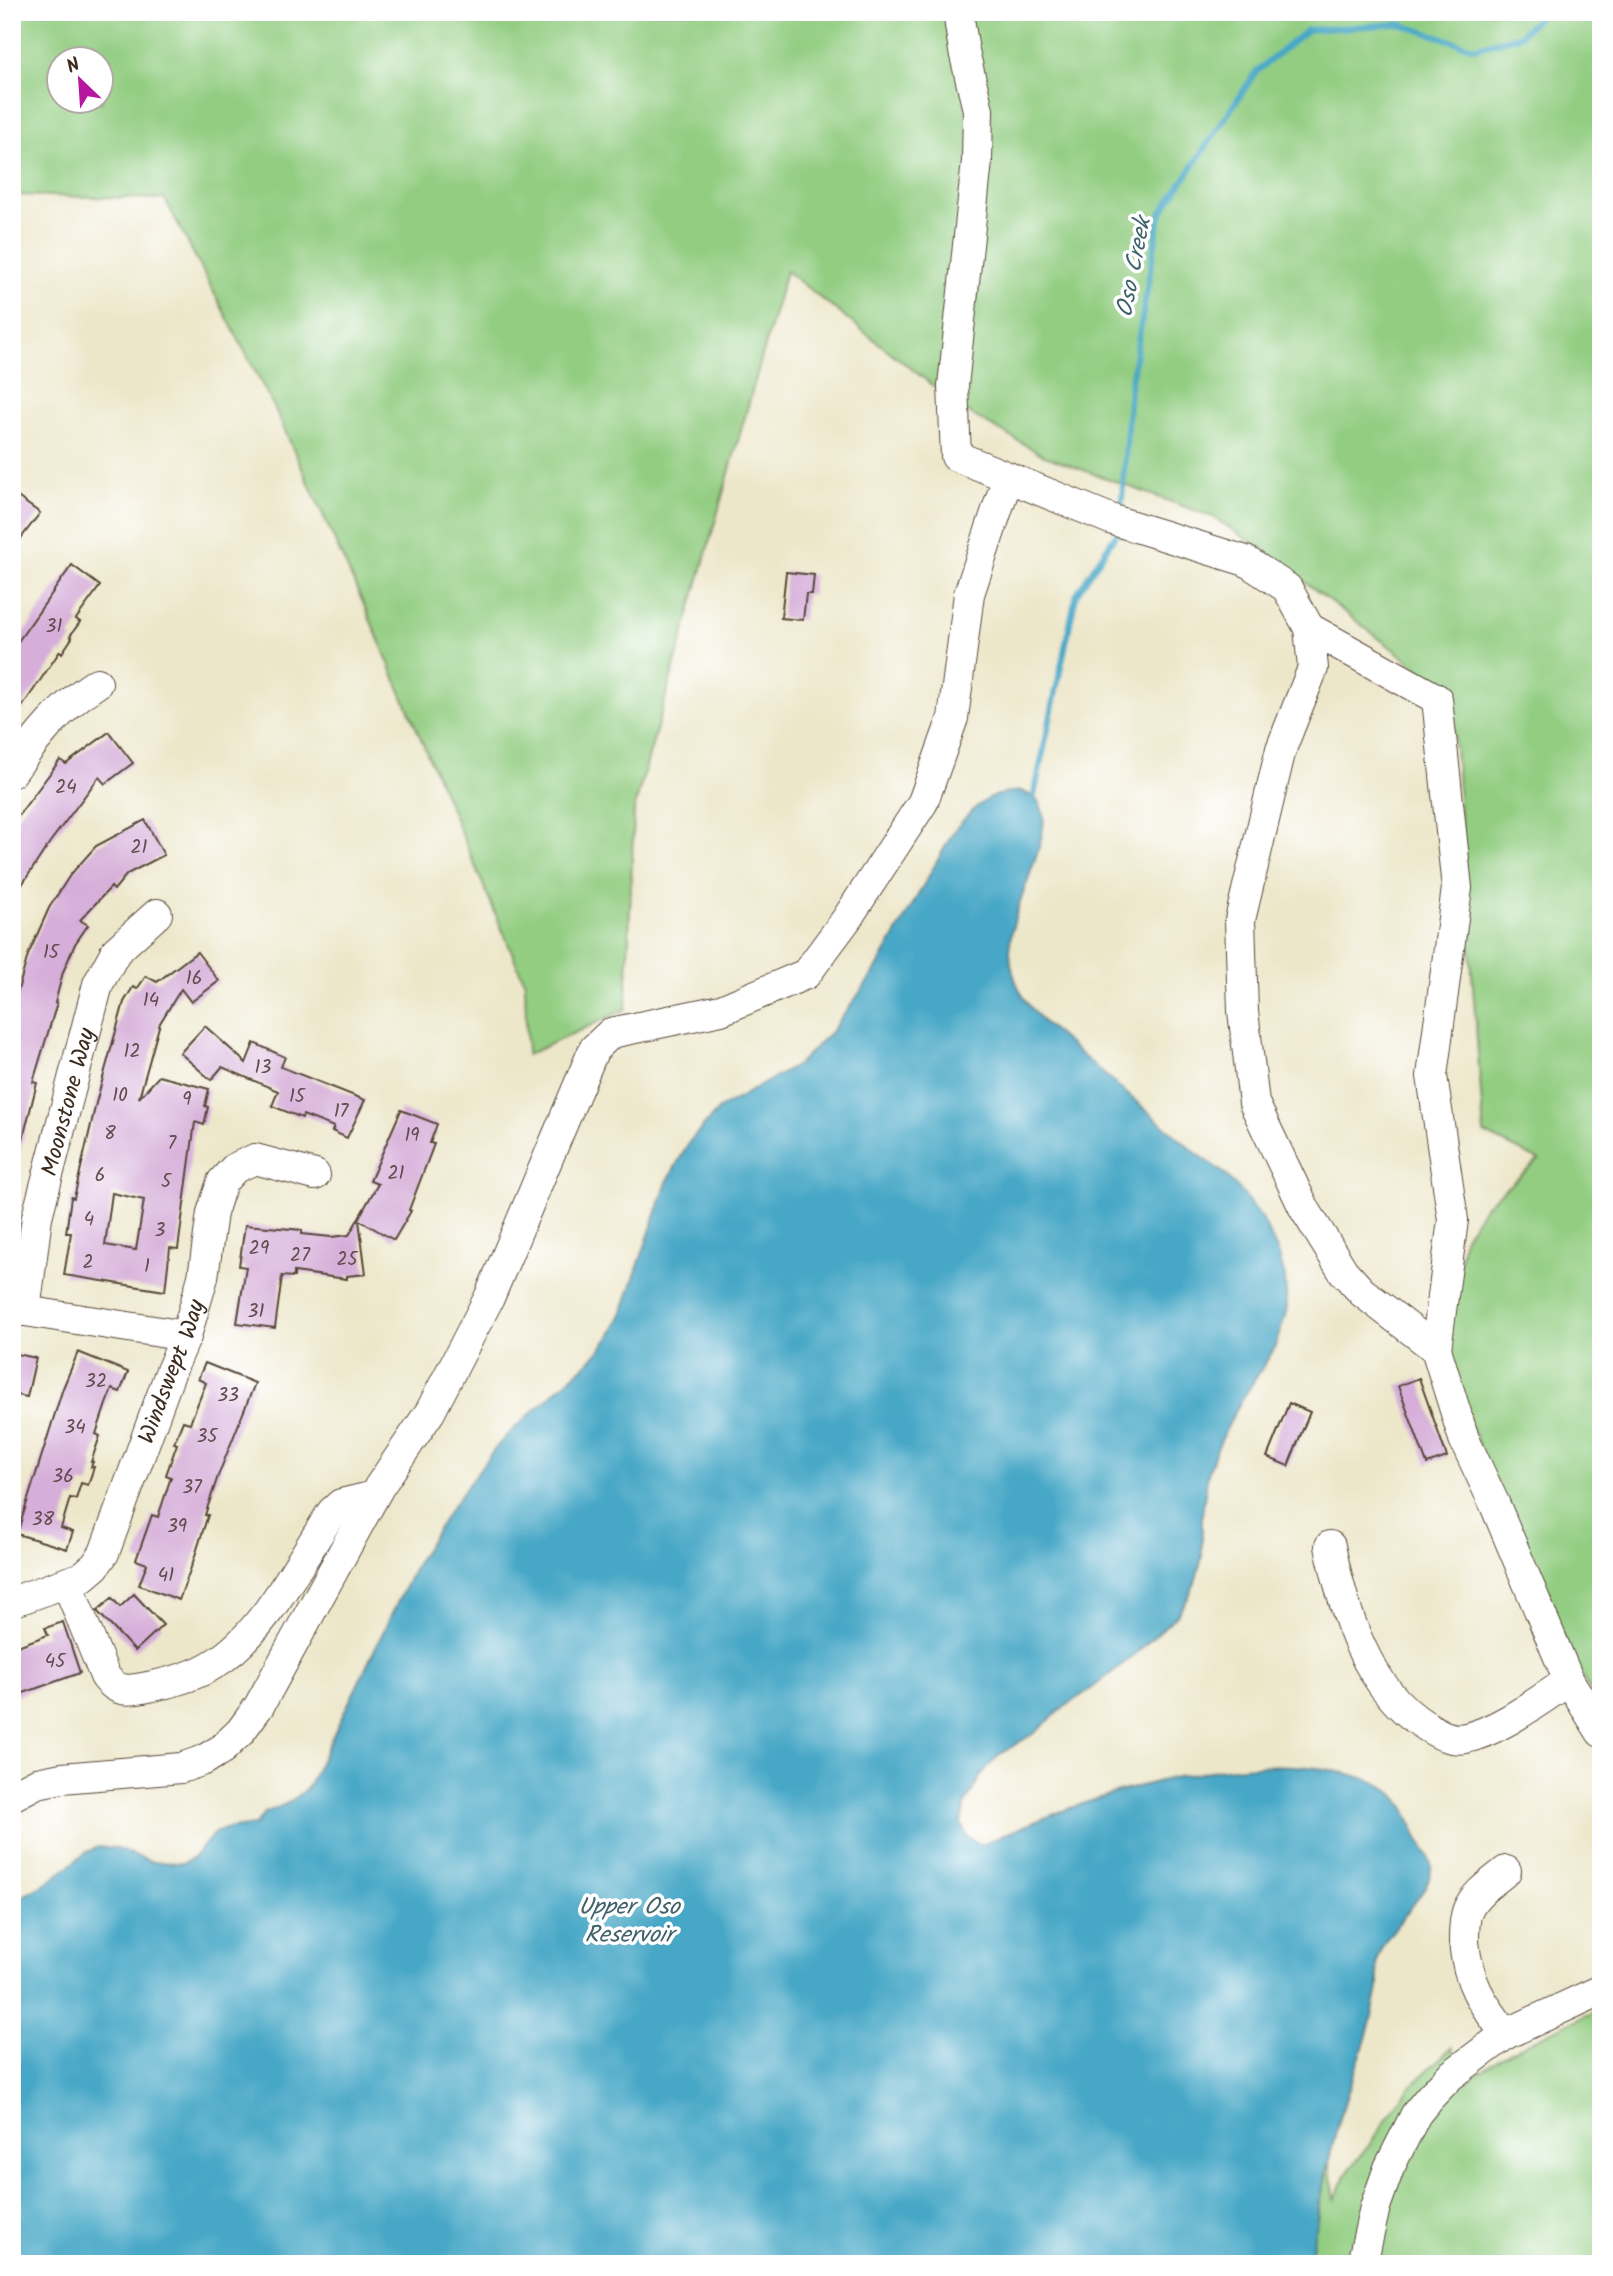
<svg xmlns="http://www.w3.org/2000/svg" width="1613" height="2276" viewBox="0 0 1613 2276" font-family="Kalam,sans-serif">
  <style>
    .green { fill: #93cd82; stroke: #677c50; stroke-width: 2; fill-rule: evenodd }
    .water { fill: #46a7c6; stroke: #406872; stroke-width: 2 }
    .lines { fill: none; stroke-linecap: round; stroke-linejoin: round }
    .stream { stroke: #46a7c6; stroke-width: 6 }
    .building { fill: #d6aed9; fill-rule: evenodd }
    .minor-casing { stroke: #564638; stroke-width: 32 }
    .minor { stroke: #fff; stroke-width: 30 }
    .labels { text-anchor: middle; stroke-width: 7; stroke-linejoin: round; paint-order: stroke }
    .number-label { font-size: 19px; fill: #624b4d }
    .street-label { font-size: 23px; fill: #3b2a1e; stroke: #fff }
    .water-label { font-size: 24px; font-style: italic; fill: #40626a; stroke: #fff }
  </style>
  <rect width="100%" height="100%" fill="#fff"/>
  <filter id="ink" filterUnits="userSpaceOnUse"><feTurbulence type="fractalNoise" baseFrequency=".0143" numOctaves="2"/><feDisplacementMap in="SourceGraphic" scale="14" xChannelSelector="R" yChannelSelector="G"/><feConvolveMatrix kernelMatrix="1 2 1 2 8 2 1 2 1" color-interpolation-filters="sRGB"/></filter>
  <filter id="wash" filterUnits="userSpaceOnUse"><feTurbulence type="fractalNoise" baseFrequency=".00686" numOctaves="4" result="noise"/><feDisplacementMap in="SourceGraphic" scale="28" xChannelSelector="R" yChannelSelector="G"/><feGaussianBlur stdDeviation="1.57" result="paint"/><feColorMatrix in="noise" values="0 0 0 0 0 0 0 0 0 0 0 0 0 0 0 0 0 1.4 0 .05"/><feComposite in="paint" operator="in"/></filter>
  <g filter="url(#wash)">
    <rect width="100%" height="100%" fill="#ede7ca"/>
    <g class="green">
      <path d="M12,12H1601V1712L1573,1659L1478,1444L1445,1352L1464,1238L1484,1207L1539,1160L1484,1133L1451,693L1260,548L1213,517L1045,456L967,412L786,271L634,809L626,1009L527,1055L525,983L364,605L276,411L165,199L12,195ZM60,60H102V102H60Z"/>
      <path d="M1601,2009V2264H1310L1313,2237L1329,2163L1335,2200L1347,2173L1370,2144L1397,2104L1410,2087L1452,2047L1465,2083C1506,2050 1553,2030 1601,2009Z"/>
    </g>
    <path class="water" d="M1021,791C1030,795 1037,797 1041,807C1055,837 1007,910 1010,952C1011,981 1024,1002 1043,1022L1195,1152L1225,1174L1240,1190L1262,1219L1277,1249L1285,1277L1287,1307L1285,1317L1274,1349L1235,1411L1215,1453L1208,1473L1202,1514V1557L1195,1583L1187,1600L1176,1616L1134,1655L1095,1686L1059,1711L1036,1732L1000,1754L981,1775L965,1804L961,1823L968,1838L981,1845C1083,1798 1232,1746 1344,1773C1381,1781 1401,1790 1413,1828C1418,1842 1433,1855 1431,1871C1427,1897 1388,1928 1378,1956C1375,1966 1379,1976 1378,1987C1377,1996 1371,2019 1369,2028C1361,2057 1349,2085 1341,2114C1327,2163 1316,2214 1310,2264H12V1902L47,1883L87,1852L98,1847L115,1848L153,1862L183,1863L194,1857L214,1833L225,1829L255,1825L265,1813L290,1802L308,1787L417,1562L447,1514L489,1456L506,1436L593,1358L609,1338L621,1316L667,1182L689,1142L719,1109L797,1065L832,1031L874,973L954,831C975,805 988,793 1021,791Z"/>
    <g class="lines">
      <g class="stream">
        <polyline points="1121,514 1130,387 1160,215 1256,72 1307,30 1400,24 1474,48 1519,36 1544,12"/>
        <polyline points="1034,796 1076,595 1118,531"/>
      </g>
    </g>
    <g id="blocks">
      <g class="building">
        <polygon points="12,493 40,513 12,550"/>
        <polygon points="72,565 100,586 76,619 80,622 70,636 72,638 62,653 60,651 22,707 12,701 12,650"/>
        <polygon points="786,572 814,575 812,594 806,594 803,620 781,618"/>
        <polygon points="109,732 133,763 105,784 99,777 50,842 12,900 12,824 60,760 66,764"/>
        <polygon points="145,820 164,855 127,874 114,890 111,887 80,920 88,925 75,944 63,972 55,1003 57,1003 33,1082 37,1083 18,1158 12,1158 12,1011 28,955 49,908 70,875 96,846"/>
        <path d="M197,952L219,981L191,1002L181,989L160,1023L139,1098L159,1076L209,1089L205,1106L208,1107L204,1125L195,1122L178,1249L170,1248L165,1291L64,1275L71,1233H66L71,1197L74,1198L96,1103L124,1002L133,987L137,989L146,976L157,982ZM112,1193L144,1200L136,1250L105,1245Z"/>
        <polygon points="205,1026 246,1063 254,1043 285,1057 281,1067 365,1100 347,1138 332,1131 334,1127 303,1115 302,1118 272,1106 278,1091 222,1067 211,1080 180,1053"/>
        <polygon points="401,1110 437,1124 430,1143 434,1144 409,1210 411,1211 394,1240 359,1220 366,1274 347,1276 347,1279 294,1272 294,1277 282,1276 275,1328 237,1323 246,1267 239,1266 245,1225 302,1230 302,1234 331,1237 349,1235 378,1184 370,1181"/>
        <polygon points="78,1352 128,1372 120,1392 112,1389 106,1404 96,1434 100,1436 91,1462 93,1462 91,1467 94,1467 88,1485 81,1483 76,1499 70,1498 61,1528 73,1532 67,1549 17,1534 63,1388"/>
        <polygon points="12,1353 36,1358 27,1397 12,1394"/>
        <polygon points="205,1363 255,1383 218,1476 205,1515 208,1515 193,1562 179,1600 139,1585 147,1564 136,1560 152,1515 158,1517 171,1477 166,1475 177,1444 174,1443 183,1421 190,1423 206,1383 198,1379"/>
        <polygon points="1419,1378 1447,1457 1427,1464 1398,1386"/>
        <polygon points="1289,1403 1310,1412 1288,1466 1267,1457"/>
        <polygon points="134,1594 163,1625 135,1651 97,1611 112,1598 120,1607"/>
        <polygon points="63,1622 80,1673 12,1697 12,1648 48,1635 45,1628"/>
      </g>
    </g>
  </g>
  <g filter="url(#ink)">
    <use href="#blocks" fill-opacity="0" stroke="#564638" stroke-width="2"/>
    <g class="lines">
      <defs>
        <g id="minor">
          <polyline points="958,12 964,51 978,110 977,161 953,386 956,456 1113,520 1246,561 1287,588 1309,628 1313,668 1281,749 1240,920 1243,1011 1254,1103 1304,1208 1343,1271 1362,1292 1436,1349 1464,1439 1495,1505 1569,1681 1601,1732"/>
          <polyline points="1309,628 1437,699 1457,888 1432,1076 1453,1220 1436,1349"/>
          <path d="M12,772C36,738 61,706 97,683"/>
          <polyline points="12,1309 186,1336"/>
          <path id="s1" d="M25,1311L37,1217L98,984L116,951L157,914"/>
          <path d="M1330,1546C1344,1612 1366,1689 1426,1726C1439,1734 1450,1741 1466,1738C1501,1730 1539,1700 1569,1681"/>
          <path d="M67,1583L105,1676C117,1693 129,1691 148,1687C169,1683 195,1676 214,1664C263,1635 301,1559 332,1512L341,1504L374,1496"/>
          <path id="s2" d="M12,1602L82,1577L95,1566L104,1553L170,1373L186,1336L203,1277L212,1213L222,1182L235,1168L255,1159L315,1175"/>
          <polyline points="12,1796 37,1783 62,1778 181,1768 204,1760 222,1749 240,1732 259,1706 379,1487 430,1412 489,1298 594,1049 611,1033 721,1010 806,974 846,920 923,802 953,718 969,594 1008,477"/>
          <path d="M1506,2034C1481,2002 1468,1983 1464,1942C1464,1932 1464,1918 1468,1909C1475,1893 1493,1882 1506,1871"/>
          <polyline points="1362,2264 1375,2207 1389,2168 1416,2114 1430,2097 1450,2076 1506,2034 1601,1990"/>
        </g>
      </defs>
      <use href="#minor" class="minor-casing"/>
      <use href="#minor" class="minor"/>
    </g>
  </g>
  <g class="labels">
    <g class="number-label">
      <text x="54" y="632">31</text>
      <text x="66" y="793">24</text>
      <text x="139" y="853">21</text>
      <text x="51" y="958">15</text>
      <text x="194" y="984">16</text>
      <text x="151" y="1006">14</text>
      <text x="132" y="1057">12</text>
      <text x="263" y="1073">13</text>
      <text x="120" y="1101">10</text>
      <text x="297" y="1102">15</text>
      <text x="187" y="1105">9</text>
      <text x="341" y="1117">17</text>
      <text x="110" y="1139">8</text>
      <text x="412" y="1141">19</text>
      <text x="172" y="1149">7</text>
      <text x="396" y="1179">21</text>
      <text x="100" y="1181">6</text>
      <text x="166" y="1187">5</text>
      <text x="89" y="1225">4</text>
      <text x="160" y="1236">3</text>
      <text x="259" y="1254">29</text>
      <text x="300" y="1261">27</text>
      <text x="347" y="1265">25</text>
      <text x="88" y="1268">2</text>
      <text x="147" y="1272">1</text>
      <text x="256" y="1317">31</text>
      <text x="96" y="1387">32</text>
      <text x="228" y="1401">33</text>
      <text x="75" y="1433">34</text>
      <text x="207" y="1442">35</text>
      <text x="63" y="1482">36</text>
      <text x="192" y="1493">37</text>
      <text x="43" y="1525">38</text>
      <text x="177" y="1532">39</text>
      <text x="166" y="1581">41</text>
      <text x="55" y="1667">45</text>
    </g>
    <g class="street-label">
      <text dy="8" stroke="none"><textPath href="#s1" startOffset="214">Moonstone Way</textPath></text>
      <text dy="8" stroke="none"><textPath href="#s2" startOffset="301">Windswept Way</textPath></text>
    </g>
    <g class="water-label">
      <text transform="translate(1133 267) rotate(-79)" y="8">Oso Creek</text>
      <text x="629" y="1914">Upper Oso<tspan x="629" dy="28">Reservoir</tspan></text>
    </g>
  </g>
  <rect width="1613" height="2276" fill="none" stroke="#fff" stroke-width="42"/>
  <g transform="translate(80 80) rotate(335)"><circle r="33" fill="#ffffff" stroke="#b1aaa5" stroke-width="2"/>
  <path d="M0-5L12 26L0 18L-12 26Z" fill="#b5179e"/>
  <text y="-10" font-size="19" font-weight="bold" text-anchor="middle" fill="#3b2a1e">N</text>
  </g>
</svg>
